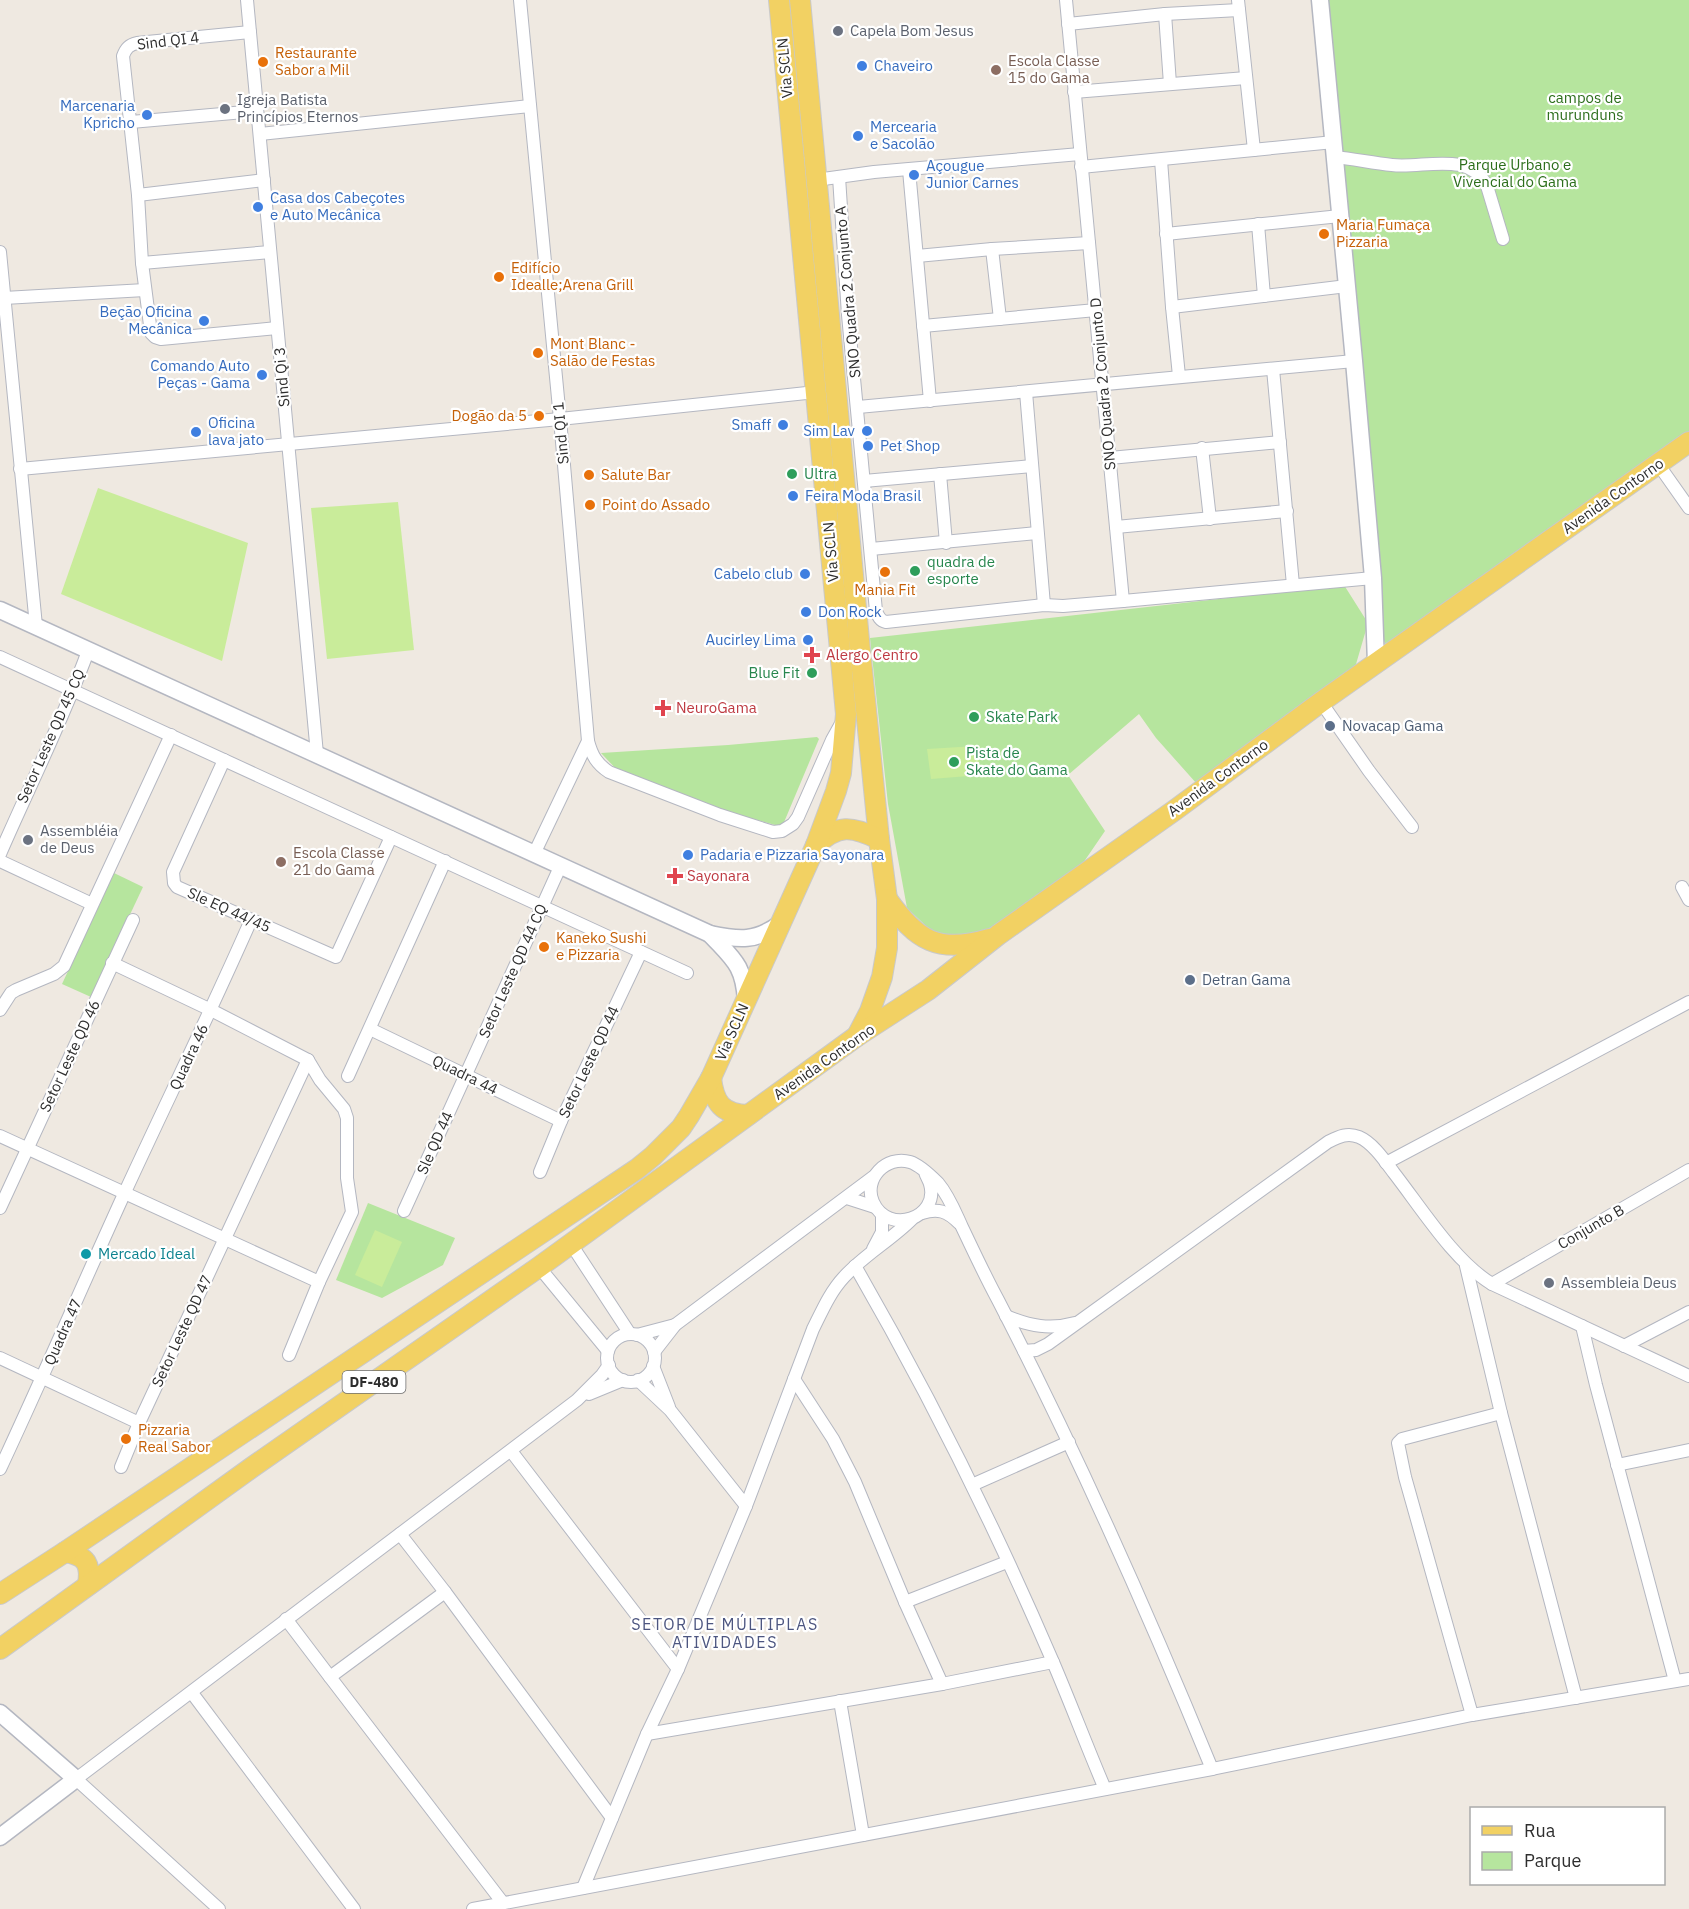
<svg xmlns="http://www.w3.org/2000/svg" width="1689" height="1909" viewBox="0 0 1689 1909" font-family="'IBM Plex Sans',sans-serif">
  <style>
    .green { fill: #b6e59e }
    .pitch { fill: #c9ec9a }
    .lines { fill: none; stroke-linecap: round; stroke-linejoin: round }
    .street-casing { stroke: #b4b7c1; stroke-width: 14 }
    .secondary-casing { stroke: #b4b7c1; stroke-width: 19 }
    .primary-casing { stroke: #c9c9c9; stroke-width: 22 }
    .street { stroke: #fff; stroke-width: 12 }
    .secondary { stroke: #fff; stroke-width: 16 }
    .primary { stroke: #f2d163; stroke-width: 20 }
    .worship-dot { fill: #6b7280; stroke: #fff; stroke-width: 2 }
    .food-dot { fill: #e8710a; stroke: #fff; stroke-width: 2 }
    .shop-dot { fill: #3f7fe0; stroke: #fff; stroke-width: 2 }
    .education-dot { fill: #8d6e63; stroke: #fff; stroke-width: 2 }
    .leisure-dot { fill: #2e9e5b; stroke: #fff; stroke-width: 2 }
    .health-dot { fill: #e0444e; stroke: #fff; stroke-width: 2 }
    .service-dot { fill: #5c6f8a; stroke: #fff; stroke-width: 2 }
    .culture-dot { fill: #0f9aa8; stroke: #fff; stroke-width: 2 }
    .labels { text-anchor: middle; stroke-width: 4.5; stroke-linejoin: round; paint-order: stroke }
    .shield { fill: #fff; stroke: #6d6d6d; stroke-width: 1.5 }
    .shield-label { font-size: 14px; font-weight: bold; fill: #2e2e2e }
    .worship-label { font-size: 15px; fill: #5b616d; stroke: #fff; text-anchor: start }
    .street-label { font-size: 15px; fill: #2e2e2e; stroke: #fff }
    .food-label { font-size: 15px; fill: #c56008; stroke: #fff; text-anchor: start }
    .education-label { font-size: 15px; fill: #785e54; stroke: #fff; text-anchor: start }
    .shop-label { font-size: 15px; fill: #366cbe; stroke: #fff; text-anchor: start }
    .park-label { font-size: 15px; fill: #2c6e1b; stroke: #fff }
    .leisure-label { font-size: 15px; fill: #27864d; stroke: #fff; text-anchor: start }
    .health-label { font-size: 15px; fill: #be3a42; stroke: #fff; text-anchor: start }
    .service-label { font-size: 15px; fill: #4e5e75; stroke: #fff; text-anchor: start }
    .culture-label { font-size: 15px; fill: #0d838f; stroke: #fff; text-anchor: start }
    .neighbourhood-label { font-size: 16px; letter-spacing: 1.5px; fill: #4d5680; stroke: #fff }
  </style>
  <rect width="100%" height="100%" fill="#efe9e1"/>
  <g class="green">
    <polygon points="1326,0 1689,0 1689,435 1396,642 1385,643 1381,634"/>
    <polygon points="1344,585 1368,623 1354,671 1197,784 1156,738 1139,714 1068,775 1105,831 1081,866 978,936 941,940 907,908 888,804 870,638"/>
    <polygon points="817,737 819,739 782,827 708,806 619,772 601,753 728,745"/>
    <polygon points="114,873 143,887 91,997 62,984"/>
    <polygon points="368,1203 455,1238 443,1265 382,1298 336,1280"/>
  </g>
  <g class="pitch">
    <polygon points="98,488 248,543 222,661 61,594"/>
    <polygon points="398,502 414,650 327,659 311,508"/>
    <polygon points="977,746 981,775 931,779 927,749"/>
    <polygon points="375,1230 402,1242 382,1287 355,1275"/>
  </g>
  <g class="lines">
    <defs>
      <g id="street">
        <polyline points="247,0 317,754"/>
        <polyline points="520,0 560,419 588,741 534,854"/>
        <polyline points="1066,0 1123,601"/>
        <polyline points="1238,0 1254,150"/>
        <polyline points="1165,14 1170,84"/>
        <polyline points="1068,24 1165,14 1239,10"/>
        <path d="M250,32L137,43C129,45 126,48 123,56L138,195L142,263L151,333L155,337L161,339L277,328"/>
        <polyline points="1074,92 1246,78"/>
        <polyline points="131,122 257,111"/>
        <polyline points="260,134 530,106"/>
        <path d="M1335,157C1354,159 1373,163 1392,165C1423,169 1469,150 1487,186L1503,239"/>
        <polyline points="1161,160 1172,307 1179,376"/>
        <polyline points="1081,167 1334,142"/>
        <polyline points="909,170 930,401"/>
        <path d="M839,177L848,315L876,611C878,616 880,621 886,622L1044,605L1063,606L1123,601L1373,578"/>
        <polyline points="816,180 874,172 1080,154"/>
        <polyline points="138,195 264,180"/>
        <polyline points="1258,224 1264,296"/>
        <polyline points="1166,234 1340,216"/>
        <polyline points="992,249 1000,319"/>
        <polyline points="0,252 36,626"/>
        <polyline points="917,256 992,249 1089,243"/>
        <polyline points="142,263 270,252"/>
        <polyline points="4,298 145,290"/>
        <polyline points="1172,307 1347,286"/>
        <polyline points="923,326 1096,310"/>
        <polyline points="1273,369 1293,585"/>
        <polyline points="1026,392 1044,605"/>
        <polyline points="858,407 1354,361"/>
        <polyline points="1202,448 1210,519"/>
        <polyline points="1110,458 1280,442"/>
        <polyline points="1658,464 1689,508"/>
        <polyline points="20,469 560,419 816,392"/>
        <polyline points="940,474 946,543"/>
        <polyline points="864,481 1032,466"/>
        <polyline points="1116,527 1287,511"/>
        <polyline points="871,549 1037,533"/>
        <polyline points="0,657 687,973"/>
        <polyline points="1321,702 1369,771 1412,827"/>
        <path d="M588,741C592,756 597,764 609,772L720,815L773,832L782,831L793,824L798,817L832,740L842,722"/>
        <polyline points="224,760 173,872 174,883 177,887 336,957 391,837"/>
        <path d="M0,854C29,787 63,720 88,651"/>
        <polyline points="0,861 92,904"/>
        <polyline points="1682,887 1689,900"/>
        <polyline points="112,963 211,1010 308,1060 320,1080 344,1109 347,1118 347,1178 352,1212 319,1282"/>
        <polyline points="0,1010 11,993 16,990 54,974 64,966 171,735"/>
        <polyline points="370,1029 561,1121"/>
        <polyline points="348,1076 445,861"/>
        <polyline points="0,1136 319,1282 289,1355"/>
        <polyline points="1386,1163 1689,1002"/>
        <polyline points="540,1172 561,1121 641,952"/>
        <polyline points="847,1198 875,1207"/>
        <polyline points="0,1208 133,920"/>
        <polyline points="404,1211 560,867"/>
        <path d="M922,1213C938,1208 947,1211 959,1223"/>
        <polyline points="571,1244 630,1334"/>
        <polyline points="873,1249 882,1232 882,1215"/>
        <path d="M855,1266C929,1394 995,1527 1053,1662C1071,1704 1087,1747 1105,1789"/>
        <polyline points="1466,1266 1501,1413 1576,1698"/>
        <polyline points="539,1267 608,1351"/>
        <polyline points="1492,1284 1689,1170"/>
        <path d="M1006,1316C1030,1326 1050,1330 1075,1323"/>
        <polyline points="1582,1326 1596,1385 1675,1681"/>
        <circle cx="631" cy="1358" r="24"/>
        <polyline points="637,1335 675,1325"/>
        <polyline points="1624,1346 1689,1312"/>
        <path d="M1024,1351L1036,1350L1048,1344L1328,1142C1338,1137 1347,1132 1359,1137C1373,1143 1385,1161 1394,1173C1422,1209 1454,1261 1492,1284L1689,1376"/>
        <polyline points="654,1352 675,1325 873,1177"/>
        <polyline points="0,1358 139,1423"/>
        <polyline points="653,1366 669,1407"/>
        <polyline points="794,1379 833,1439 855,1482 905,1602 942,1684"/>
        <polyline points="638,1380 670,1410 746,1506"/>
        <polyline points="589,1394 623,1380"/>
        <polyline points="511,1451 678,1669"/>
        <polyline points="1617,1465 1689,1450"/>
        <polyline points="121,1467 139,1423 308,1060"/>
        <path d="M0,1469C43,1377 83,1284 125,1192C167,1101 211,1011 251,920"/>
        <polyline points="972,1485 1069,1442"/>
        <polyline points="400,1534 445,1592 612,1818"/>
        <polyline points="445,1592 330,1677 503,1903"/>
        <polyline points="905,1602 1007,1562"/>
        <polyline points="286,1619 330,1677"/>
        <polyline points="192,1693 354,1909"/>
        <polyline points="840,1701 863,1835"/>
        <polyline points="1472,1715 1405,1477 1398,1443 1402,1439 1501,1413"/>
        <polyline points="647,1734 942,1684 1053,1662"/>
        <polyline points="1212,1769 1472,1715 1689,1679"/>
        <path d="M583,1888L647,1734L678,1669L746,1506L813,1329C822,1311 830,1292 844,1277C864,1255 891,1240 912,1219"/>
        <polyline points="219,1909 76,1779 577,1400 602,1375 609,1365"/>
        <path d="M473,1909L1212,1769C1147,1610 1077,1453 998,1300C985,1276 974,1252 962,1227C955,1212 949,1196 938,1183C931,1176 920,1165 910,1162C886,1155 863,1179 873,1202C888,1236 940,1218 930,1184C929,1180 926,1176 925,1172"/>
      </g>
      <g id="secondary">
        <polyline points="1320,0 1354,361 1373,578 1376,664"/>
        <path d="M0,610L710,934C739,940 756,942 781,923"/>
        <path d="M710,934C733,959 744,965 746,1001"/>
        <polyline points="0,1713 76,1779 0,1837"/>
      </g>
      <g id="primary">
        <polyline points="800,0 859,640 879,839 887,899 887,948 882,977 870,1011 857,1036"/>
        <path d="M816,845C838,824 852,826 879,839"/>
        <path d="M887,899C917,941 938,954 989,939"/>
        <path d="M711,1078C714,1103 722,1114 748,1115"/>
        <path d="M65,1552C87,1556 91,1564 88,1585"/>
        <polyline points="0,1594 65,1552 637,1169 653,1156 681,1128 689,1116 711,1078 816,845 836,791 841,773 846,714 779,0"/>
        <polyline points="0,1649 251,1468 539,1267 857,1036 928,990 998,935 1175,810 1321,702 1689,442"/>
      </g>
    </defs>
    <use href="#street" class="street-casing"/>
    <use href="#secondary" class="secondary-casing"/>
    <use href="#primary" class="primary-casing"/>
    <use href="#street" class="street"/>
    <use href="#secondary" class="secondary"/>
    <use href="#primary" class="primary"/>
  </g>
  <g class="worship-dot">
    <circle cx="838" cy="31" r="6"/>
    <circle cx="225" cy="109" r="6"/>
    <circle cx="28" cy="840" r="6"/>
    <circle cx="1549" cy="1283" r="6"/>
  </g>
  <g class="food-dot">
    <circle cx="263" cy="62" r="6"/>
    <circle cx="1324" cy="234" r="6"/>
    <circle cx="499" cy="277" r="6"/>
    <circle cx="538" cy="353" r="6"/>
    <circle cx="539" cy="416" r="6"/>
    <circle cx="589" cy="475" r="6"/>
    <circle cx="590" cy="505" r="6"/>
    <circle cx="885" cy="572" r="6"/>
    <circle cx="544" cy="947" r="6"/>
    <circle cx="126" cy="1439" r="6"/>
  </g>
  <g class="shop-dot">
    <circle cx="862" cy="66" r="6"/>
    <circle cx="147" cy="115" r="6"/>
    <circle cx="858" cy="136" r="6"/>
    <circle cx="914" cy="175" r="6"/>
    <circle cx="258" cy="207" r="6"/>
    <circle cx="204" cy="321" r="6"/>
    <circle cx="262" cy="375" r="6"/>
    <circle cx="783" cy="425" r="6"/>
    <circle cx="867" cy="431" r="6"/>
    <circle cx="196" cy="432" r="6"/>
    <circle cx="868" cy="446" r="6"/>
    <circle cx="793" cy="496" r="6"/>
    <circle cx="805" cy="574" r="6"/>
    <circle cx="806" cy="612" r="6"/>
    <circle cx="808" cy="640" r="6"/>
    <circle cx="688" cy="855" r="6"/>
  </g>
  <g class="education-dot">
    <circle cx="996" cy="70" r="6"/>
    <circle cx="281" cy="862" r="6"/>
  </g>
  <g class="leisure-dot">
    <circle cx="792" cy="474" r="6"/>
    <circle cx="915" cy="571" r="6"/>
    <circle cx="812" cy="673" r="6"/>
    <circle cx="974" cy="717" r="6"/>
    <circle cx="954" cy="762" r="6"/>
  </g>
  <g class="health-dot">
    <path d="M809 646h6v6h6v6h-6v6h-6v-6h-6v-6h6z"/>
    <path d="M660 699h6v6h6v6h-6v6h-6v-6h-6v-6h6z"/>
    <path d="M672 867h6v6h6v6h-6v6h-6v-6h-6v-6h6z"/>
  </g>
  <g class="service-dot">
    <circle cx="1330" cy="726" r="6"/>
    <circle cx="1190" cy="980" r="6"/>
  </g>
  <circle class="culture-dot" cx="86" cy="1254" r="6"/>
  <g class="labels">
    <rect class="shield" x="342.5" y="1371" width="63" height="22" rx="4.5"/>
    <g class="shield-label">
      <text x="374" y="1387">DF-480</text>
    </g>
    <g class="worship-label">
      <text x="850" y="36">Capela Bom Jesus</text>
      <text x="237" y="105">Igreja Batista<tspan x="237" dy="17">Princípios Eternos</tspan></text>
      <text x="40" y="836">Assembléia<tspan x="40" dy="17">de Deus</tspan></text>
      <text x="1561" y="1288">Assembleia Deus</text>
    </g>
    <g class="street-label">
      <text transform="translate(168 41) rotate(-7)" y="5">Sind QI 4</text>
      <text transform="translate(785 68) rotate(-95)" y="5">Via SCLN</text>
      <text transform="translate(848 292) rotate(-95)" y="5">SNO Quadra 2 Conjunto A</text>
      <text transform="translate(282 377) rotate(-95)" y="5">Sind Qi 3</text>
      <text transform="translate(1103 384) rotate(-95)" y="5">SNO Quadra 2 Conjunto D</text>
      <text transform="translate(561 433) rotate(-95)" y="5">Sind QI 1</text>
      <text transform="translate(1613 496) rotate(-35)" y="5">Avenida Contorno</text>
      <text transform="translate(831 552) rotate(-95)" y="5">Via SCLN</text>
      <text transform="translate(51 736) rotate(-66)" y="5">Setor Leste QD 45 CQ</text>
      <text transform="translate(1218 778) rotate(-36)" y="5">Avenida Contorno</text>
      <text transform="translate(229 910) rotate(24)" y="5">Sle EQ 44/45</text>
      <text transform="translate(513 971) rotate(-66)" y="5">Setor Leste QD 44 CQ</text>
      <text transform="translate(732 1032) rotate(-66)" y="5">Via SCLN</text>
      <text transform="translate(70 1056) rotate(-65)" y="5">Setor Leste QD 46</text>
      <text transform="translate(189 1057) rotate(-65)" y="5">Quadra 46</text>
      <text transform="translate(589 1062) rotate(-65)" y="5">Setor Leste QD 44</text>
      <text transform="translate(824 1062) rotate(-35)" y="5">Avenida Contorno</text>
      <text transform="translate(465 1075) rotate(26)" y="5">Quadra 44</text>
      <text transform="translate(435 1143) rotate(-66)" y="5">Sle QD 44</text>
      <text transform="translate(1591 1227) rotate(-30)" y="5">Conjunto B</text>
      <text transform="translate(182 1331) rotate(-65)" y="5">Setor Leste QD 47</text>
      <text transform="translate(63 1332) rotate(-66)" y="5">Quadra 47</text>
    </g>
    <g class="food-label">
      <text x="275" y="58">Restaurante<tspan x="275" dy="17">Sabor a Mil</tspan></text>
      <text x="1336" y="230">Maria Fumaça<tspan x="1336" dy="17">Pizzaria</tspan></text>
      <text x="511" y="273">Edifício<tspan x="511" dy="17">Idealle;Arena Grill</tspan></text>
      <text x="550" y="349">Mont Blanc -<tspan x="550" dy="17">Salão de Festas</tspan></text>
      <text x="527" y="421" text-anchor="end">Dogão da 5</text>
      <text x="601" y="480">Salute Bar</text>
      <text x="602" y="510">Point do Assado</text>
      <text x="885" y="595" text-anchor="middle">Mania Fit</text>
      <text x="556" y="943">Kaneko Sushi<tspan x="556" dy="17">e Pizzaria</tspan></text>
      <text x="138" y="1435">Pizzaria<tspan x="138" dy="17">Real Sabor</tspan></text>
    </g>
    <g class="education-label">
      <text x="1008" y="66">Escola Classe<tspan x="1008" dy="17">15 do Gama</tspan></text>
      <text x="293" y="858">Escola Classe<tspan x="293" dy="17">21 do Gama</tspan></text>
    </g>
    <g class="shop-label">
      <text x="874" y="71">Chaveiro</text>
      <text x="135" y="111" text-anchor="end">Marcenaria<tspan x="135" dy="17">Kpricho</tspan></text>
      <text x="870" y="132">Mercearia<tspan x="870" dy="17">e Sacolão</tspan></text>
      <text x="926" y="171">Açougue<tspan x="926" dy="17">Junior Carnes</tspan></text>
      <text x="270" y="203">Casa dos Cabeçotes<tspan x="270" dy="17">e Auto Mecânica</tspan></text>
      <text x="192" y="317" text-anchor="end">Beção Oficina<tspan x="192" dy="17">Mecânica</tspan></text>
      <text x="250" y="371" text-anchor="end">Comando Auto<tspan x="250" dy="17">Peças - Gama</tspan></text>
      <text x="208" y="428">Oficina<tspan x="208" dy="17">lava jato</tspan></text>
      <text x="771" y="430" text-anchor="end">Smaff</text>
      <text x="855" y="436" text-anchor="end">Sim Lav</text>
      <text x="880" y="451">Pet Shop</text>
      <text x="805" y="501">Feira Moda Brasil</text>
      <text x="793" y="579" text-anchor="end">Cabelo club</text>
      <text x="818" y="617">Don Rock</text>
      <text x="796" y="645" text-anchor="end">Aucirley Lima</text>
      <text x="700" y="860">Padaria e Pizzaria Sayonara</text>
    </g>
    <g class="park-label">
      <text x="1585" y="103">campos de<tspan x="1585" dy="17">murunduns</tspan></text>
      <text x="1515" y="170">Parque Urbano e<tspan x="1515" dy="17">Vivencial do Gama</tspan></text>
    </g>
    <g class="leisure-label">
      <text x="804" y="479">Ultra</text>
      <text x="927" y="567">quadra de<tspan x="927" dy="17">esporte</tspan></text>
      <text x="800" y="678" text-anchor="end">Blue Fit</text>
      <text x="986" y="722">Skate Park</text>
      <text x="966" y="758">Pista de<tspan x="966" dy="17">Skate do Gama</tspan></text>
    </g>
    <g class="health-label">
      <text x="826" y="660">Alergo Centro</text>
      <text x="676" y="713">NeuroGama</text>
      <text x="687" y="881">Sayonara</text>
    </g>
    <g class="service-label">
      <text x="1342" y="731">Novacap Gama</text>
      <text x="1202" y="985">Detran Gama</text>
    </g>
    <g class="culture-label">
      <text x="98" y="1259">Mercado Ideal</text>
    </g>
    <g class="neighbourhood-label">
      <text x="725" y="1630">SETOR DE MÚLTIPLAS<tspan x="725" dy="18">ATIVIDADES</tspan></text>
    </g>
  </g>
  <rect x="1470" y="1807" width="195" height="78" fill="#ffffff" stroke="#ababab" stroke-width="1.5"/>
  <rect x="1482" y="1826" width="30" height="9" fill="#f2d163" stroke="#ababab" stroke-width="1.5"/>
  <text x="1524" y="1837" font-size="18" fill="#2e2e2e">Rua</text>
  <rect x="1482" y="1852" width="30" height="18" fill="#b6e59e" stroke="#ababab" stroke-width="1.5"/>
  <text x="1524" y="1867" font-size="18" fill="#2e2e2e">Parque</text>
</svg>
